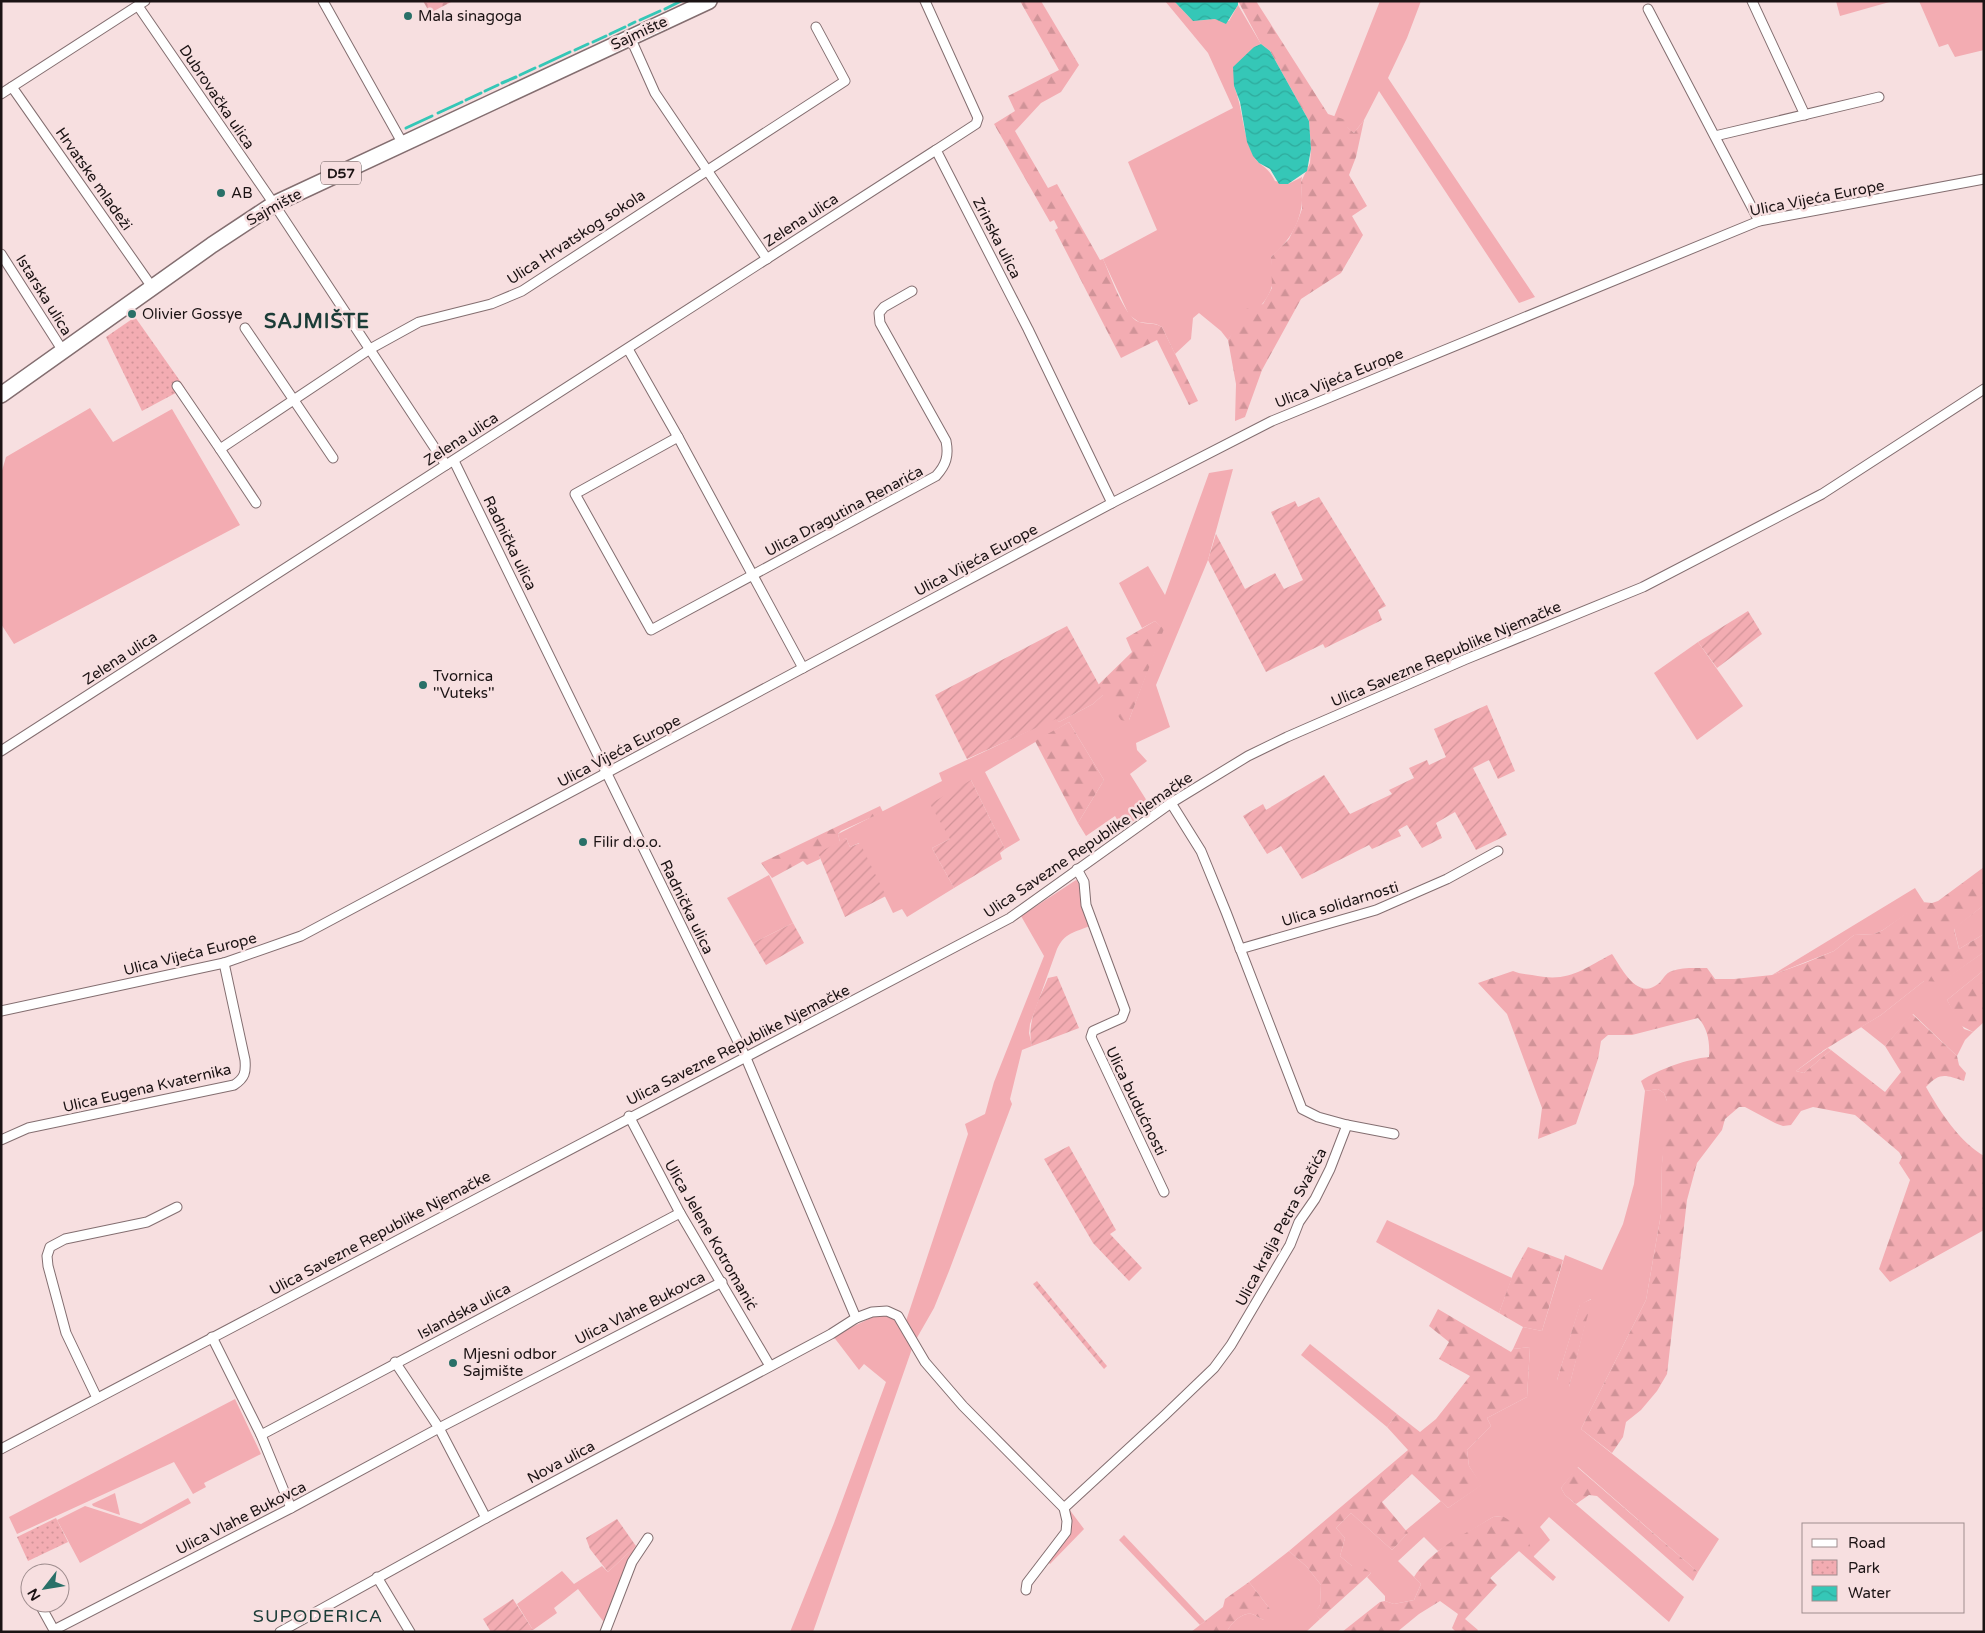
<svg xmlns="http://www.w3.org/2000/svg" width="1985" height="1633" viewBox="0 0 1985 1633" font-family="'Varela Round',sans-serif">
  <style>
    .grass { fill: #f3acb2; fill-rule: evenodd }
    .forest { fill: url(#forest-firs) }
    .cemetery { fill: url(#cemetery-stones) }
    .park { fill: url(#park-dots) }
    .garden { fill: url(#garden-furrows) }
    .water { fill: url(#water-waves) }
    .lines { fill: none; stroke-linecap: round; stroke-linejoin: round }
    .stream { stroke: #35c7b7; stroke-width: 3 }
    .minor-casing { stroke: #836e70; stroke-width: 11 }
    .primary-casing { stroke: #836e70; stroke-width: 18 }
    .minor { stroke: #fff; stroke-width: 9 }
    .primary { stroke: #fff; stroke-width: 15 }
    .poi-dot { fill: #297068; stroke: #f7dfe0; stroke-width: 2 }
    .labels { text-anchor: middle; stroke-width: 5; stroke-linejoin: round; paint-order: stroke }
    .shield { fill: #f7dfe0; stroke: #5d5051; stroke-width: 1 }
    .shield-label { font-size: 14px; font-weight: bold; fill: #1b1314 }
    .poi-label { font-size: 15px; fill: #1b1314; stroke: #f7dfe0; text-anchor: start }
    .street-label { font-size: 15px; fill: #1b1314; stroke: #f7dfe0 }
    .quarter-label { font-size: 18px; letter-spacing: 1px; fill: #1b3c37; stroke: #f7dfe0 }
    .district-label { font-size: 20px; font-weight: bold; letter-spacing: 1px; fill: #1b3c37; stroke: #f7dfe0 }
  </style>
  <defs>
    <pattern id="forest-firs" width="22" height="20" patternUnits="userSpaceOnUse" patternTransform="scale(1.25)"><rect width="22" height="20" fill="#f3acb2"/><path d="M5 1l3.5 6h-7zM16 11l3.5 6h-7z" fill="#d09398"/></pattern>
    <pattern id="cemetery-stones" width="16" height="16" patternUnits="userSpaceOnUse" patternTransform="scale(1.25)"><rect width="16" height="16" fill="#f3acb2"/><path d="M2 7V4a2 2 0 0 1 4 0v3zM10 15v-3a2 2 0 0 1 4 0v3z" fill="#d09398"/></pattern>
    <pattern id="park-dots" width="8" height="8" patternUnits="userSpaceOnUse" patternTransform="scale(1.25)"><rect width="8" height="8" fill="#f3acb2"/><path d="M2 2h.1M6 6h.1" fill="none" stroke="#d09398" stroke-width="1.8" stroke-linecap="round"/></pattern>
    <pattern id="garden-furrows" width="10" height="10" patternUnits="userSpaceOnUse" patternTransform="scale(1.25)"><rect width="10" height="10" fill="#f3acb2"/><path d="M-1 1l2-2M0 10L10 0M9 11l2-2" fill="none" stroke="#d09398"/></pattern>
    <pattern id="water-waves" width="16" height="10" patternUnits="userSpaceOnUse" patternTransform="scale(1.25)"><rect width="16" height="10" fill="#35c7b7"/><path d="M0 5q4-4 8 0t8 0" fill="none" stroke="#2eaa9c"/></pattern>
  </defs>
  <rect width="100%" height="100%" fill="#f7dfe0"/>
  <g class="grass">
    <path d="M1165,1H1174L1193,21L1215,19L1229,21L1238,5L1261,44L1254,47L1234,86C1243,108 1242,133 1253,155C1259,167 1267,164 1275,181L1288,184L1302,177C1300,185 1302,192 1302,200C1301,223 1288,243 1271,257C1272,267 1275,279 1271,289C1263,311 1240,321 1228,340L1221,331L1199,313L1193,318L1191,339L1175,354L1162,327L1156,324L1139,322L1129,315L1103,259L1157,230L1128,162L1233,108L1208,53Z"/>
    <polygon points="1380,1 1421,1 1407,38 1388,78 1535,297 1519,303 1379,91 1364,120 1354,133 1334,117"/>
    <polygon points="1836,1 1893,1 1840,16"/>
    <polygon points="1919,1 1984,1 1984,50 1955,57 1948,44 1939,47"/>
    <polygon points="90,408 113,442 172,409 240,525 14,644 1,624 1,474 6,457"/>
    <polygon points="1233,469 1208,560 1156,685 1170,727 1136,743 1137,750 1147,761 1130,774 1152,809 1122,828 1115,816 1086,836 1078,823 1104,780 1069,722 985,772 1020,840 1005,849 971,780 950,839 932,848 954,888 907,917 902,909 893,913 859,843 850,847 846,838 840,842 838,834 942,781 939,773 1056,718 1059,722 1093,704 1104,694 1121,719 1129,720 1163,629 1155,621 1142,628 1119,583 1148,566 1165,595 1209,473"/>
    <polygon points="1698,642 1743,706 1697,740 1654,673"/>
    <polygon points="769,875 793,923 753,943 727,898"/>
    <path d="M1076,880L1081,882L1080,898L1090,926C1075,932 1064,933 1057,949L1030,1024L1029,1033L1032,1046L1022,1050L1010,1099L1012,1104L949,1271L934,1308L914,1343L813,1632H790L834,1523L886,1382L864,1364L859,1370L833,1336L875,1316L886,1315L905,1324L968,1134L965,1124L985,1114L994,1082L1044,956L1021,916Z"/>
    <polygon points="1915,888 1924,902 1883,930 1874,934 1854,935 1834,951 1772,975"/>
    <polygon points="1984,905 1984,934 1959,949 1954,928"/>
    <polygon points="1984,952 1984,970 1947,1000 1964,1029 1973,1032 1965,1040 1957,1056 1913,1014 1885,1046 1861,1027 1881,1015 1924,981 1942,981"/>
    <polygon points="1828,1048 1831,1050 1804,1073 1796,1071"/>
    <path d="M1658,1089L1664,1093L1667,1101L1668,1114L1662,1163L1661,1214L1646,1300L1581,1429L1719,1539L1698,1572L1578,1467L1561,1488L1565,1495L1684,1597L1669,1622L1549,1517L1540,1527L1550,1540L1533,1557L1502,1516L1493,1517L1438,1551L1424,1537L1398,1561L1421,1584L1414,1600L1394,1604L1385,1601V1596L1367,1577L1371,1573L1352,1566L1340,1556L1345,1538L1336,1528L1351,1513L1392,1550L1407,1534L1405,1531L1441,1501L1448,1508L1481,1485L1469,1466L1467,1450L1491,1426L1487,1418L1527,1397L1530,1347L1513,1349L1523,1327L1542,1331L1565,1255L1602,1270L1623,1224L1634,1184L1645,1091ZM1591,1299V1300L1569,1387L1557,1380L1580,1305Z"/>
    <polygon points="1387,1220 1512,1278 1499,1313 1376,1242"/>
    <polygon points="1310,1344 1397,1414 1387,1427 1301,1355"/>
    <polygon points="235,1399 261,1454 204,1483 206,1487 193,1494 174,1462 17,1534 9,1517"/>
    <polygon points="115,1493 120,1515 93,1506 92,1504"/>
    <polygon points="188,1498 191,1503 80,1563 57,1520 85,1506 141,1524"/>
    <polygon points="1066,1505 1084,1529 1050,1564 1046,1560 1066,1532"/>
    <polygon points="1124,1535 1205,1621 1200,1625 1119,1540"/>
    <polygon points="636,1546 639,1551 607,1626 578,1589 554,1608 557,1613 533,1630 517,1604 562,1571 574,1584 602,1566 608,1572"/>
    <path d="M1289,1551L1307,1567L1321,1585L1320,1605L1315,1613L1320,1619L1306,1632H1227C1230,1624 1242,1612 1252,1614C1255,1615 1260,1618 1263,1620L1270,1609L1249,1582Z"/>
  </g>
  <g class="forest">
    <path d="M1020,1H1041L1079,65L1061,92L1041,103L1015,131L1048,188L1057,184L1100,260L1103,259C1110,274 1124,317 1139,322C1147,325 1154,322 1162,327L1198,401L1189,405L1157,340L1121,358L1055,230L1058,228L1054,220L1050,222L994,124L1015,111L1008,96L1059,70Z"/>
    <polygon points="1238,1 1256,1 1328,114 1346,120 1347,127 1354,133 1364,120 1356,157 1349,175 1367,206 1352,216 1363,235 1341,273 1301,299 1262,370 1245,417 1235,421 1236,384 1228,340 1246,309 1263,304 1272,288 1271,257 1289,239 1298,220 1302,209 1301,182 1310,163 1311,149 1309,121 1270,51 1261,44"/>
    <polygon points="1155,621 1164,629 1129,720 1125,721 1121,720 1097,686 1132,652 1126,638"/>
    <polygon points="1069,722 1104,780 1078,823 1035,741"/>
    <polygon points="880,806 883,812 841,831 838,834 840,842 819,853 820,859 807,865 803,861 772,878 761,863"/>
    <path d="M1984,867V905L1954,929L1959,949L1984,934V952L1942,982L1924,981L1881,1015L1824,1050L1796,1071L1804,1073L1831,1050L1885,1092L1901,1072L1885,1046L1912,1014L1957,1056L1959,1065L1966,1073L1964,1081C1945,1075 1940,1072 1926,1087C1940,1112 1959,1141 1984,1156V1230L1890,1282L1879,1269L1910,1180L1899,1163L1902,1157L1899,1152L1855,1115L1813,1107L1801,1111L1791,1125L1783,1126L1775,1123L1745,1107H1739L1725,1119L1722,1130L1697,1163L1687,1200L1667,1374L1657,1391L1641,1410L1626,1422L1623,1437L1612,1453L1581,1429L1646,1300L1661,1214L1662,1163L1667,1101L1664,1093L1658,1089L1645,1091L1641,1081C1659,1069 1687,1059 1709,1057C1710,1043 1708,1028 1698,1018L1632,1035H1608L1601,1041L1598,1059L1576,1124L1538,1139L1542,1108L1507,1014L1478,983L1513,971C1520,974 1525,974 1532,975C1569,983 1581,970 1612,954C1621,967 1637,1001 1658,984C1663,980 1665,973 1672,971C1682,967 1696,968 1707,968L1715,979H1734L1772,975L1805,963L1834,951L1854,935L1874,934L1883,930L1922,902L1932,903L1938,901Z"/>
    <polygon points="1984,970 1984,1022 1973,1032 1960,1025 1947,1000"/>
    <polygon points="1528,1247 1563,1260 1542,1331 1523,1327 1499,1313 1513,1274"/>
    <polygon points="1592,1299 1569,1387 1567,1390 1558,1387 1557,1380 1580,1304"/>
    <polygon points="1438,1309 1511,1352 1513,1349 1530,1347 1527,1397 1487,1418 1491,1426 1467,1450 1469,1466 1482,1485 1448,1508 1412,1474 1382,1502 1408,1533 1392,1550 1351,1513 1336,1528 1345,1538 1340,1556 1352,1566 1360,1565 1371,1573 1320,1619 1314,1613 1320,1605 1321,1585 1307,1567 1289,1551 1408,1450 1387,1427 1397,1414 1420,1432 1436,1419 1470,1376 1439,1359 1449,1342 1429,1326"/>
    <polygon points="1577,1467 1698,1572 1693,1581 1597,1496 1589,1495 1576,1504 1565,1495 1561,1488"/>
    <path d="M1502,1516L1516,1524L1526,1535L1534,1557L1556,1577L1553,1581L1519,1551L1490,1578L1497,1585L1465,1619L1478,1630L1477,1632H1456L1452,1628L1458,1614L1440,1601L1419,1614L1397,1632H1342L1380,1602L1385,1601L1394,1604L1414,1600L1421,1584L1414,1577C1432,1549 1465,1534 1493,1517Z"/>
    <path d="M1249,1582L1270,1609L1269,1616L1263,1620C1260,1618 1255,1615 1252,1614C1242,1612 1230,1624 1227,1632H1191L1223,1607L1225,1599Z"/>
  </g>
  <polygon class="cemetery" points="423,1 453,1 430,13"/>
  <g class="park">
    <polygon points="135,317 185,388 142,411 106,337"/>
    <polygon points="56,1518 68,1542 28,1561 17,1537"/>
  </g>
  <g class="garden">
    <polygon points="1319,497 1386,606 1378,610 1382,620 1325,648 1323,644 1266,672 1208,560 1216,534 1245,589 1275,573 1284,589 1303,580 1271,512 1295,501 1298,507"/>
    <polygon points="1748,611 1762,634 1717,668 1698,642"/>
    <polygon points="1067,626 1104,694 1093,704 1059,722 1056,719 967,759 935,695"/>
    <polygon points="1487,705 1515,771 1498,779 1489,760 1473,768 1507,835 1476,850 1455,812 1436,823 1442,838 1422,848 1407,825 1398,830 1401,836 1372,849 1369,845 1302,879 1281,846 1267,854 1243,816 1263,804 1266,810 1324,775 1350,814 1392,794 1389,790 1414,778 1409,768 1427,760 1429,765 1446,757 1434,729"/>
    <polygon points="971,780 1005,849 1000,853 1002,859 954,888 932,848 950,839 930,804"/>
    <polygon points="846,838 850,847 860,843 886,896 845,917 818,853"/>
    <polygon points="793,923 804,943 766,965 753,943"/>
    <path d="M1057,976L1079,1028L1032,1046C1026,1022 1039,1000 1048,978Z"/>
    <polygon points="1069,1146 1116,1230 1110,1234 1142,1268 1129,1281 1093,1243 1044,1159"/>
    <polygon points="1037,1281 1107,1366 1104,1369 1033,1284"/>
    <polygon points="617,1519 636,1546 608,1572 590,1549 586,1538"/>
    <polygon points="513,1599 533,1630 491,1632 483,1619"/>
  </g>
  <g class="water">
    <polygon points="1174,1 1238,1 1238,5 1226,24 1215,19 1193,21"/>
    <polygon points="1261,44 1270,51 1309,121 1311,149 1307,171 1288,184 1279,184 1270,169 1259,163 1253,156 1247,142 1240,102 1234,86 1233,67 1254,47"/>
  </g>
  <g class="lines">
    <g class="stream">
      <polyline points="665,9 681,1"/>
      <polyline points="640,20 660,11"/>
      <polyline points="629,25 635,22"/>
      <polyline points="610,34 625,27"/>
      <polyline points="593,42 606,36"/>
      <polyline points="575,50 588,44"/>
      <polyline points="540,66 570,52"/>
      <polyline points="520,75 535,68"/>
      <polyline points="502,83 516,77"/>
      <polyline points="485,91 498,85"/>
      <polyline points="466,100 481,93"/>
      <polyline points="438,113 462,102"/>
      <polyline points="406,128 432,116"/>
    </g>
    <defs>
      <g id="minor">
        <polyline points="323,1 403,144"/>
        <polyline points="925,1 978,118 976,124 936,150 1028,329 1112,503"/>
        <polyline points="1752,1 1805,115"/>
        <polyline points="138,6 274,204 446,465"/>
        <polyline points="1648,9 1759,221"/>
        <polyline points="630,37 655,93 767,259"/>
        <polyline points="12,87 152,287"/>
        <polyline points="1,94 145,1"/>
        <polyline points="1715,136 1879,97"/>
        <polyline points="1,254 63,351"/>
        <polyline points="245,328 333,458"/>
        <polyline points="628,349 678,437 803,668"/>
        <polyline points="177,386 220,449 370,349 419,322 491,304 522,291 845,81 816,27"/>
        <path d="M678,437L575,494L651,630L936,476C946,465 949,456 946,441L880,323L879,313L884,307L912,291"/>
        <polyline points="220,449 256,503"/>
        <polyline points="454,461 746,1058 856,1318"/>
        <polyline points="1,751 936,150"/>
        <polyline points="1077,869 1084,882 1086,905 1125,1010 1122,1018 1093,1031 1091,1037 1164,1192"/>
        <polyline points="1240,949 1376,910 1447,879 1498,851"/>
        <polyline points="1,1011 224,963 301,936 1112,503 1272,421 1759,221 1984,179"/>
        <polyline points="629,1116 680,1213 770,1366"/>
        <polyline points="1347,1125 1394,1134"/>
        <path d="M1,1140L28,1128L234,1085C245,1078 246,1072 245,1060L224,963"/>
        <polyline points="212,1337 261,1435 291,1508"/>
        <polyline points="395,1362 439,1428 486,1518"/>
        <polyline points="97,1398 66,1333 48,1266 47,1256 50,1247 65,1239 147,1222 177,1207"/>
        <polyline points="261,1435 680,1213"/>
        <polyline points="1,1449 1010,918 1171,803 1248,756 1287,737 1464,660 1643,587 1822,494 1984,389"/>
        <polyline points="377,1577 410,1632"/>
        <polyline points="1026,1590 1027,1583 1066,1532 1067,1521 1064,1508"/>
        <polyline points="39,1603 55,1632"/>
        <polyline points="54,1630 291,1508 439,1428 722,1282"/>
        <polyline points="280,1632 486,1518 831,1334 856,1318 872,1312 887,1311 898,1316 925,1362 963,1406 1064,1508 1165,1415 1214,1368 1231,1345 1290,1245 1299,1222 1315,1199 1330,1169 1347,1125 1318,1117 1302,1109 1226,912 1201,851 1171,803"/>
        <polyline points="605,1632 632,1562 648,1538"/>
      </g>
      <polyline id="primary" points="1,395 212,245 274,204 709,1"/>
    </defs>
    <use href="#minor" class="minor-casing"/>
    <use href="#primary" class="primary-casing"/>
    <use href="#minor" class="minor"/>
    <use href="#primary" class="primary"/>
  </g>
  <g class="poi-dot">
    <circle cx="408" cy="16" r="5"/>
    <circle cx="221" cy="193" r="5"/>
    <circle cx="132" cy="314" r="5"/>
    <circle cx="423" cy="685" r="5"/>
    <circle cx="583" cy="842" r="5"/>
    <circle cx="453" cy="1363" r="5"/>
  </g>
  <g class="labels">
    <rect class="shield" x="321" y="161.5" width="40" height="23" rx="4"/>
    <g class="shield-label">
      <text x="341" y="178">D57</text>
    </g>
    <g class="poi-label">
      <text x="418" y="21">Mala sinagoga</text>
      <text x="231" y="198">AB</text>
      <text x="142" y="319">Olivier Gossye</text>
      <text x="433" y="681">Tvornica<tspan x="433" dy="17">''Vuteks''</tspan></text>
      <text x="593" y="847">Filir d.o.o.</text>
      <text x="463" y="1359">Mjesni odbor<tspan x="463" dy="17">Sajmište</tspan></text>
    </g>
    <g class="street-label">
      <text transform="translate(639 33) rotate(-25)" y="5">Sajmište</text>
      <text transform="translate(217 97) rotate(56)" y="5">Dubrovačka ulica</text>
      <text transform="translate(94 179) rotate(55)" y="5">Hrvatske mladeži</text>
      <text transform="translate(1817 198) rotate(-11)" y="5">Ulica Vijeća Europe</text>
      <text transform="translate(274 207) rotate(-29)" y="5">Sajmište</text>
      <text transform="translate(801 220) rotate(-33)" y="5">Zelena ulica</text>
      <text transform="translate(576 237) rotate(-33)" y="5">Ulica Hrvatskog sokola</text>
      <text transform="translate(997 238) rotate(63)" y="5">Zrinska ulica</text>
      <text transform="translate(44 295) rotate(58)" y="5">Istarska ulica</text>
      <text transform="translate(1339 378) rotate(-22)" y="5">Ulica Vijeća Europe</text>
      <text transform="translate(461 439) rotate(-33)" y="5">Zelena ulica</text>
      <text transform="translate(844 511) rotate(-28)" y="5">Ulica Dragutina Renarića</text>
      <text transform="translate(510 543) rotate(64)" y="5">Radnička ulica</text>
      <text transform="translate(976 560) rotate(-28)" y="5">Ulica Vijeća Europe</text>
      <text transform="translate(1446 654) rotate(-23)" y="5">Ulica Savezne Republike Njemačke</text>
      <text transform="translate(120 658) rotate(-33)" y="5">Zelena ulica</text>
      <text transform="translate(619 751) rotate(-28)" y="5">Ulica Vijeća Europe</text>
      <text transform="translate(1088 845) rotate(-34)" y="5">Ulica Savezne Republike Njemačke</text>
      <text transform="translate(1340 904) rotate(-17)" y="5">Ulica solidarnosti</text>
      <text transform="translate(687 907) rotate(64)" y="5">Radnička ulica</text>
      <text transform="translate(190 954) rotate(-14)" y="5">Ulica Vijeća Europe</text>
      <text transform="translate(738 1045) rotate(-27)" y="5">Ulica Savezne Republike Njemačke</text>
      <text transform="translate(147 1088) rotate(-13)" y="5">Ulica Eugena Kvaternika</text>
      <text transform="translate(1136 1101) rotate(64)" y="5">Ulica budućnosti</text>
      <text transform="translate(1281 1227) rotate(-62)" y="5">Ulica kralja Petra Svačića</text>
      <text transform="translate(380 1233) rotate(-28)" y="5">Ulica Savezne Republike Njemačke</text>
      <text transform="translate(711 1235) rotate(60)" y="5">Ulica Jelene Kotromanić</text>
      <text transform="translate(640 1308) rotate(-27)" y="5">Ulica Vlahe Bukovca</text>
      <text transform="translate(464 1311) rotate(-28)" y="5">Islandska ulica</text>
      <text transform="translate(561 1462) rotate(-28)" y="5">Nova ulica</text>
      <text transform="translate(241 1518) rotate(-27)" y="5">Ulica Vlahe Bukovca</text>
    </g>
    <g class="quarter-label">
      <text x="318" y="1622">SUPODERICA</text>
    </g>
    <g class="district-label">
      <text x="317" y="328">SAJMIŠTE</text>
    </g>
  </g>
  <rect width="1985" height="1633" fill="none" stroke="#1b1314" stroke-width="5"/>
  <rect x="1802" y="1523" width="162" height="90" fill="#f7dfe0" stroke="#9f8d8e"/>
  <rect x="1812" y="1539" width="25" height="8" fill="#ffffff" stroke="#9f8d8e"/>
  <text x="1848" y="1548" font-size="15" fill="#1b1314">Road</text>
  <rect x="1812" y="1560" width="25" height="15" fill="url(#park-dots)" stroke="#9f8d8e"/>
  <text x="1848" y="1573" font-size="15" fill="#1b1314">Park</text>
  <rect x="1812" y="1586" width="25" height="15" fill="url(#water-waves)" stroke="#9f8d8e"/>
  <text x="1848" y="1598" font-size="15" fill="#1b1314">Water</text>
  <g transform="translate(45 1588) rotate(239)"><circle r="24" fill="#f7dfe0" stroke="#9f8d8e"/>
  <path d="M0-4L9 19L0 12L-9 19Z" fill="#297068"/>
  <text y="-8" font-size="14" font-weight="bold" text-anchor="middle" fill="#1b1314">N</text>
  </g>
</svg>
